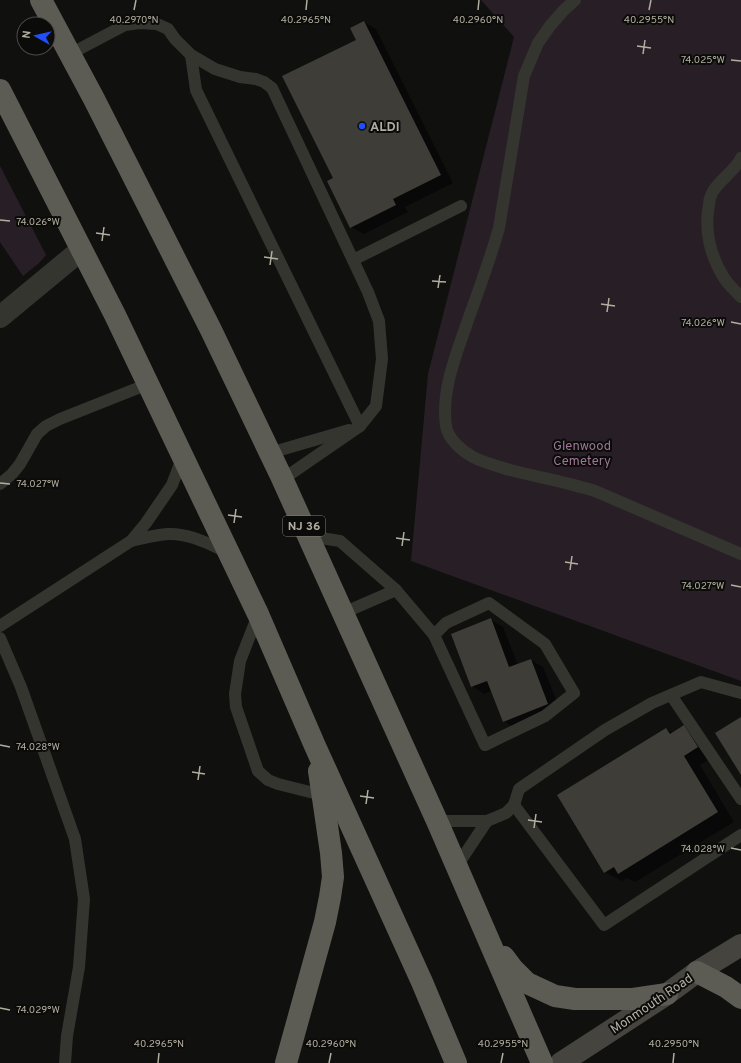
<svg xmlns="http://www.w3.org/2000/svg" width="741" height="1063" viewBox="0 0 741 1063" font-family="Overpass,sans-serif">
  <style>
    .green { fill: #281f26 }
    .shadow { fill: #0007 }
    .building { fill: #3e3d38 }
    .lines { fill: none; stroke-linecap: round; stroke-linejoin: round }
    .service { stroke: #353530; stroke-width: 12 }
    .minor { stroke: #353530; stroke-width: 22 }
    .secondary { stroke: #45443e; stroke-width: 22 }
    .trunk { stroke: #5d5c54; stroke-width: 22 }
    .ticks { fill: none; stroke: #b2ae9f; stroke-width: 1.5 }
    .poi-dot { fill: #204ef7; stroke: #0b0b0a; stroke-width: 1.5 }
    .labels { text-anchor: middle; stroke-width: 4; stroke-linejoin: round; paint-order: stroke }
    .shield { fill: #0b0b0a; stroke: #807d72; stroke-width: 1 }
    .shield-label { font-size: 12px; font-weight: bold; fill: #b2ae9f }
    .poi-label { font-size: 13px; font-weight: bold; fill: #b2ae9f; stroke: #0b0b0a; text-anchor: start }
    .park-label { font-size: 13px; fill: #9e7596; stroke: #0b0b0a }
    .street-label { font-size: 13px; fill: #b2ae9f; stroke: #0b0b0a }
    .ticks-label { font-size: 10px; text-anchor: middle; fill: #b2ae9f; stroke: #0b0b0a; stroke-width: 4; stroke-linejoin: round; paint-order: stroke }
  </style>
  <rect width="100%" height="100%" fill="#10100f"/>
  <g class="green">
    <polygon points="481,0 741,0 741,681 411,561 428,374 514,37"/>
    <polygon points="0,166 46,255 39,263 23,276 0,242"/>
  </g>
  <g class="shadow">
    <polygon points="364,22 376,29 453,183 405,207 408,212 364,234 351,227 334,179 357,40"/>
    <polygon points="490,619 503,627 518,665 531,660 543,667 561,711 516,729 504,721 492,691 484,694 472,686"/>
    <polygon points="684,727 701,736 713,757 700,765 734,822 635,882 627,878 622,881 605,872 666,729 673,733"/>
  </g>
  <g class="building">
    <polygon points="364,21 441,175 393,199 396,205 350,228 327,181 333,178 282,76 356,40 350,28"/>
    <polygon points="491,618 509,667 531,659 548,704 503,722 487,681 471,687 451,634"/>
    <polygon points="741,717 741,775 715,733"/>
    <polygon points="684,725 698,747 684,756 718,812 618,874 614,867 604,873 557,795 666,728 670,734"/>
  </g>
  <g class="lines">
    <g class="service">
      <path d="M575,0L563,11L550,26L538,43L524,76L499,228C490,260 478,292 467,323C456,355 441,391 446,426C448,439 462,451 473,457C484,463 498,466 510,470C538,477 567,482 595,491L741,554"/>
      <polyline points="70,54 125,25 139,23 157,24 168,29 175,39 191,55 215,69 240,77 256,79 264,82 272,88 368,292 379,321 382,359 376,406 360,426 283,479"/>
      <polyline points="191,55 196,90 360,426"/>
      <path d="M741,158C735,171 719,180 712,193C710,197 709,201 709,205C704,229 710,255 723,276C727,284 735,290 741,297"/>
      <polyline points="353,260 461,206"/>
      <polyline points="270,453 349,430"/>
      <path d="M183,456L172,485L146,523L131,541C143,538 155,535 168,534C189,533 209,544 227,552"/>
      <polyline points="0,484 12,474 20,464 37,434 46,426 60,419 148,384"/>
      <polyline points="308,536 340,541 396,590 434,635 485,745 545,716 574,693 545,644 489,603 446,623 434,635"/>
      <polyline points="343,613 396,590"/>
      <polyline points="258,615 240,661 235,694 236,707 258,771 268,780 278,784 326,796"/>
      <polyline points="0,626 131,541"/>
      <polyline points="0,638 21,687 75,839 84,899 79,967 67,1036 65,1063"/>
      <polyline points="671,695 741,799"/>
      <polyline points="514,805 604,925 741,835"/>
      <polyline points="437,821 487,821 506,813 514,805 519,789 605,730 652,703 701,682 741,693"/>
      <polyline points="457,866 487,821"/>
    </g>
    <polyline class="minor" points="0,317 81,250"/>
    <polyline class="secondary" points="561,1063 667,994 697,972 741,945"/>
    <g class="trunk">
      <polyline points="41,0 94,99 211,330 281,476 437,821 542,1063"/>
      <polyline points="0,90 115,315 258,614 315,746 422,982 456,1063"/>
      <polyline points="504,957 513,969 527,983 555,996 575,999 633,999 667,994"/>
      <polyline points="697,972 726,987 741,998"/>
      <polyline points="286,1063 325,922 330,897 333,877 331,853 319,771"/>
    </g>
  </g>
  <path class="ticks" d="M134,10L136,0M306,10L307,0M478,10L479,0M649,10L651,0M637,46L651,48M643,54L645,40M731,60L741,61M0,220L10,221M96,233L110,235M102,241L104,227M264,257L278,259M270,265L272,251M432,281L446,282M438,288L440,275M601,304L615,306M607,312L609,298M731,322L741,324M0,483L10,484M228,515L242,517M234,523L236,509M396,538L410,540M402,546L404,532M565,562L578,564M570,570L572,556M731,585L741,587M0,745L10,747M192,772L205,774M198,780L200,766M360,796L374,798M366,804L368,790M528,820L542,822M534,828L536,814M731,848L741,850M0,1008L10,1010M158,1063L159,1053M329,1063L331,1053M501,1063L503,1053M673,1063L674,1053"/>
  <circle class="poi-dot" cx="362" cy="126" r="4"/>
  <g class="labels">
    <rect class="shield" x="283" y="516" width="42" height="20" rx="3"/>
    <g class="shield-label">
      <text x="304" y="530">NJ 36</text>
    </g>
    <g class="poi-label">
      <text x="370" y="131">ALDI</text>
    </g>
    <g class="park-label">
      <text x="582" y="450">Glenwood<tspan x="582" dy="15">Cemetery</tspan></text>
    </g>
    <g class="street-label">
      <text transform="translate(651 1003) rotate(-34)" y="5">Monmouth Road</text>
    </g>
  </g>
  <g class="ticks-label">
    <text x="134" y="23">40.2970°N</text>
    <text x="306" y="23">40.2965°N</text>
    <text x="478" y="23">40.2960°N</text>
    <text x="649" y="23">40.2955°N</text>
    <text x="703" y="63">74.025°W</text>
    <text x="38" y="225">74.026°W</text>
    <text x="703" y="326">74.026°W</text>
    <text x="38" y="487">74.027°W</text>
    <text x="703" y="589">74.027°W</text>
    <text x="38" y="750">74.028°W</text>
    <text x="703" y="852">74.028°W</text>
    <text x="38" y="1013">74.029°W</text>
    <text x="159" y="1047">40.2965°N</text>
    <text x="331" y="1047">40.2960°N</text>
    <text x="503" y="1047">40.2955°N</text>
    <text x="674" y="1047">40.2950°N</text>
  </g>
  <g transform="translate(36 36) rotate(278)"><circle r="19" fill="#0b0b0a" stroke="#4e4c46"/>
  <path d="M0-3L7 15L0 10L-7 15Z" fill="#204ef7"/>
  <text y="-6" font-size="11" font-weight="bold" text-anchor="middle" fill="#b2ae9f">N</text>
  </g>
</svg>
